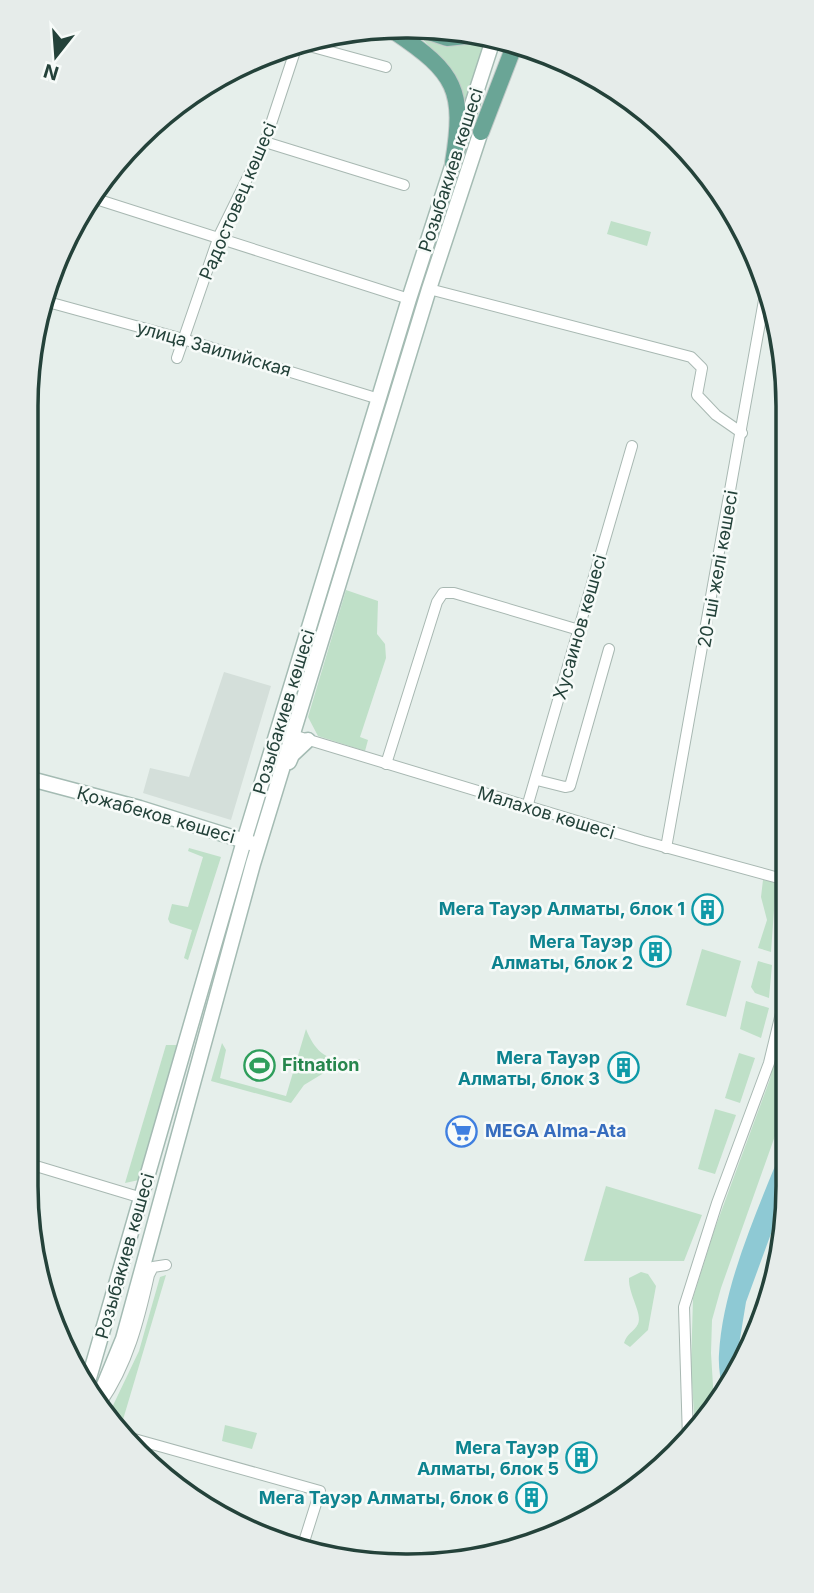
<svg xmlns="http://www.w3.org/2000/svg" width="814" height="1593" viewBox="0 0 814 1593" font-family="Inter,sans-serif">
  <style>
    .built { fill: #d4dfda }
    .green { fill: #bfe0c8 }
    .water { fill: #8ec9d4 }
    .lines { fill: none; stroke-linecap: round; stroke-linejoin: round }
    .street-casing { stroke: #a8b8b2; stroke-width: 12 }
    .secondary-casing { stroke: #a4bbb3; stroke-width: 17 }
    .primary-casing { stroke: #c2cac8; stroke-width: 18 }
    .street { stroke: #fff; stroke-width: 10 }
    .secondary { stroke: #fff; stroke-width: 14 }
    .primary { stroke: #6aa596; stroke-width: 16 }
    .labels { text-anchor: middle; stroke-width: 5; stroke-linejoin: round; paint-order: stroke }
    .street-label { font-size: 18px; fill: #24423a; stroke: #f7fbf9 }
    .culture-label { font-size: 18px; font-weight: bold; fill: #0d838f; stroke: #f7fbf9; text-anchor: end }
    .leisure-label { font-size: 18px; font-weight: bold; fill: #27864d; stroke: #f7fbf9; text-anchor: start }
    .shop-label { font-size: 18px; font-weight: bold; fill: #366cbe; stroke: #f7fbf9; text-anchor: start }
    .rim { fill: none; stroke: #24423a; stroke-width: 3.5 }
  </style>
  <rect width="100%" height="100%" fill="#e6efeb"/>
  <polygon class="built" points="224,672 271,686 231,820 143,793 150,768 189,777"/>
  <g class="green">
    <path d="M420,37L446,47L479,40L485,41L465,114C466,80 443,59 420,37Z"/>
    <polygon points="611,221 651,232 647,246 607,234"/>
    <polygon points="346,590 378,601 377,634 385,644 386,658 360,737 368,740 365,751 318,736 308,717"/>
    <polygon points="189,848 221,857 188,960 184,958 192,930 170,923 168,919 172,904 188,907 203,857 188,851"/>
    <polygon points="763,880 776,882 771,952 758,948 767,920 761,897"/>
    <polygon points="702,949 741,961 726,1017 686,1005"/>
    <polygon points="758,961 772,965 769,998 755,993 751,987"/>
    <polygon points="746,1001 769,1008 761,1038 740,1029"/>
    <polygon points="786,1010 787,1102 721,1288 712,1320 711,1353 714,1402 695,1429 691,1367 693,1298 714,1231 770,1079"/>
    <path d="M306,1029C316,1055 331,1064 360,1059L356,1073L332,1068L304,1085L291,1103L211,1081L222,1043L226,1050L220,1078L286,1096Z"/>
    <polygon points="166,1045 177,1045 139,1180 125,1183"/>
    <polygon points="739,1053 755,1058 740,1103 725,1098"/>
    <polygon points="715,1109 736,1115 715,1174 698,1169"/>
    <polygon points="606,1186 702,1215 684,1261 584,1261"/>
    <path d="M641,1272L648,1274L656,1286L648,1330L630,1347L624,1343C627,1333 634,1332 638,1324C643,1314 628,1294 629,1278Z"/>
    <polygon points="166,1275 122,1423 107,1418 139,1351 160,1277"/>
    <polygon points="225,1425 257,1433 252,1449 222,1441"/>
  </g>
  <path class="water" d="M787,1136V1190L746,1302L738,1351L739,1368L722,1392C721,1380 718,1366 719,1354C723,1282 761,1203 787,1136Z"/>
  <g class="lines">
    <defs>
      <g id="street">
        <polyline points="302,44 386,67"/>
        <polyline points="265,142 404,185"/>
        <polyline points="96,199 409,299"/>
        <polyline points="429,289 691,357 702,368 697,395 716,415 742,433"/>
        <polyline points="48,302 183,339 379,399"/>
        <polyline points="177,358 219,236 265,142 297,45"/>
        <polyline points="286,733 643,841 786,880"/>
        <polyline points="386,764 437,602 443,593 454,593 579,630"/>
        <polyline points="537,780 565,787 570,786 609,649"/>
        <polyline points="527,807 632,446"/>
        <polyline points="666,848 766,289"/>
        <polyline points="26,1163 142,1198"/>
        <path d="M101,1403C128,1364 139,1320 149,1275L153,1267L166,1265"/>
        <polyline points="127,1437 320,1491 302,1548"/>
        <polyline points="688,1439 684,1307 717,1203 769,1063 782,1009 786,971"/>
      </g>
      <g id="secondary">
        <polyline points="289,762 292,755 308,740"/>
        <polyline points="27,778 140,808 251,843"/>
        <polyline points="87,1385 244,841 409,299 492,43"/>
        <polyline points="97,1402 123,1339 253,864 429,289 484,122"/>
      </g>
      <g id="primary">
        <polyline points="420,29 447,38 466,36"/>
        <path d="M395,32C456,73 465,90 453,163"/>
        <polyline points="481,132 513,49"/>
      </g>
    </defs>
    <use href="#street" class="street-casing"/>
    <use href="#secondary" class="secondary-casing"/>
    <use href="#primary" class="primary-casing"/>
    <use href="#street" class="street"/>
    <use href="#secondary" class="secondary"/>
    <use href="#primary" class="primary"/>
  </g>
  <defs>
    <symbol id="building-ring" viewBox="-11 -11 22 22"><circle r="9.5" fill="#f7fbf9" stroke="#0f9aa8" stroke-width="1.5"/><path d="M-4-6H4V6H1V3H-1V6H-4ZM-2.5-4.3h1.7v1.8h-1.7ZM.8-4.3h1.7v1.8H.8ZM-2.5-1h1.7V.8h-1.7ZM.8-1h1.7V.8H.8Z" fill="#0f9aa8"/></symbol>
    <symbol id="stadium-ring" viewBox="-11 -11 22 22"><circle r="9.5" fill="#f7fbf9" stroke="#2e9e5b" stroke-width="1.5"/><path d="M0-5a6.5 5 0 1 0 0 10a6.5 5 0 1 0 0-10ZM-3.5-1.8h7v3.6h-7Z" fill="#2e9e5b"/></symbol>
    <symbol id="supermarket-ring" viewBox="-11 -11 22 22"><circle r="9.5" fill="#f7fbf9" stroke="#3f7fe0" stroke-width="1.5"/><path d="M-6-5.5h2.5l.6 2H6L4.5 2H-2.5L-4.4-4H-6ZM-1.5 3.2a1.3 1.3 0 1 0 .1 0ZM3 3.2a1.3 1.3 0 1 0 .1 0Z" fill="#3f7fe0"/></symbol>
  </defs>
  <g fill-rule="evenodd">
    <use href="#building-ring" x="690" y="892" width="35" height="35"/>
    <use href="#building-ring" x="638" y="934" width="35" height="35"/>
    <use href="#stadium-ring" x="242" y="1048" width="35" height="35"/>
    <use href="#building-ring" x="606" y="1050" width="35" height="35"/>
    <use href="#supermarket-ring" x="444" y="1114" width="35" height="35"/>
    <use href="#building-ring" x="564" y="1440" width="35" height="35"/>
    <use href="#building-ring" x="514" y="1480" width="35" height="35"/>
  </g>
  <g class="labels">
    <g class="street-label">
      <text transform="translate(451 170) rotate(-72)" y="6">Розыбакиев көшесі</text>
      <text transform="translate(238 201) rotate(-67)" y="6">Радостовец көшесі</text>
      <text transform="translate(214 349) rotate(16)" y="6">улица Заилийская</text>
      <text transform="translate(718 569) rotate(-80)" y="6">20-ші желі көшесі</text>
      <text transform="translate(580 627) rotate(-74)" y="6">Хусаинов көшесі</text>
      <text transform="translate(284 712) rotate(-73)" y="6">Розыбакиев көшесі</text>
      <text transform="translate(546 813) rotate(17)" y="6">Малахов көшесі</text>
      <text transform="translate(156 815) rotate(16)" y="6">Қожабеков көшесі</text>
      <text transform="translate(125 1256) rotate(-74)" y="6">Розыбакиев көшесі</text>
    </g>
    <g class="culture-label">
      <text x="685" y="915">Мега Тауэр Алматы, блок 1</text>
      <text x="633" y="948">Мега Тауэр<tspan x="633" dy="21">Алматы, блок 2</tspan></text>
      <text x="600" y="1064">Мега Тауэр<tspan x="600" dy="21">Алматы, блок 3</tspan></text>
      <text x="559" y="1454">Мега Тауэр<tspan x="559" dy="21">Алматы, блок 5</tspan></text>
      <text x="509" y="1504">Мега Тауэр Алматы, блок 6</text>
    </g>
    <g class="leisure-label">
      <text x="282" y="1071">Fitnation</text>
    </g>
    <g class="shop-label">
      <text x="485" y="1137">MEGA Alma-Ata</text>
    </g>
  </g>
  <path d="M0 0H814V1593H0ZM406 38H408A368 368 0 0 1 776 406V1186A368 368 0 0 1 408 1554H406A368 368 0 0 1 38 1186V406A368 368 0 0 1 406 38Z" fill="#e6ecea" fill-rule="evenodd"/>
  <path class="rim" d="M406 38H408A368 368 0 0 1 776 406V1186A368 368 0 0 1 408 1554H406A368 368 0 0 1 38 1186V406A368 368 0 0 1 406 38Z"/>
  <g transform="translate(56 56) rotate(197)" stroke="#f7fbf9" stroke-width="5" paint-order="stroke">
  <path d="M0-5L12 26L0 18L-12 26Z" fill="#24423a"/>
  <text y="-10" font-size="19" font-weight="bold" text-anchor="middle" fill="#24423a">N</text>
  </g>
</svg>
